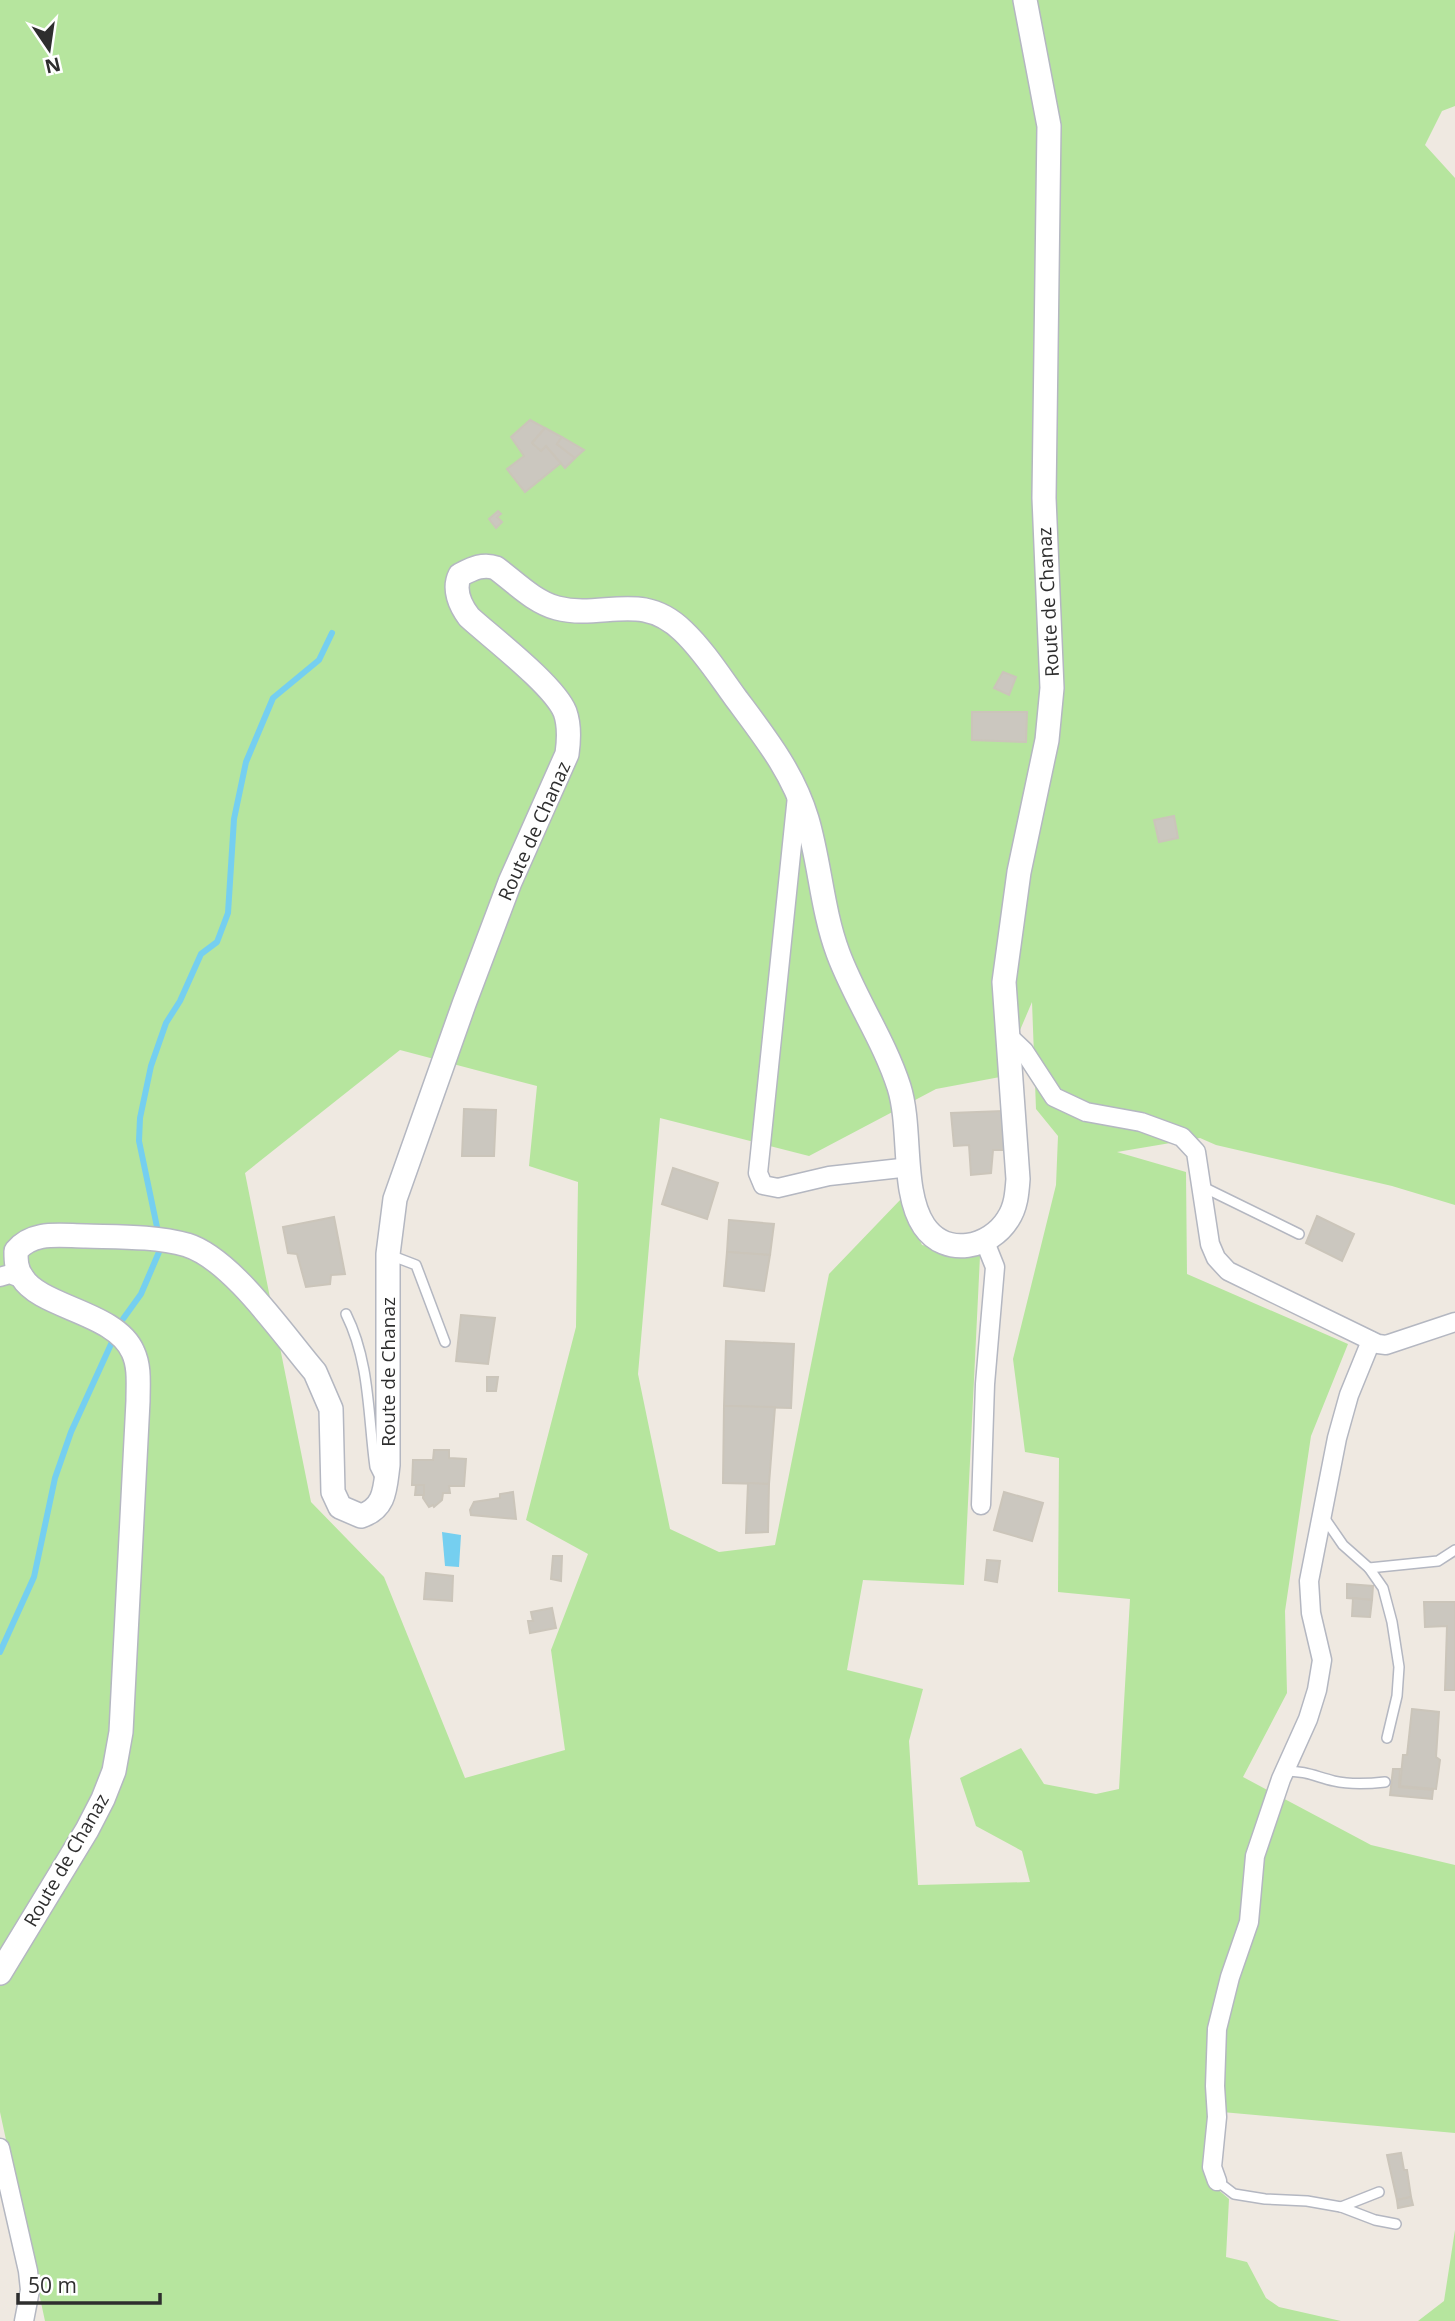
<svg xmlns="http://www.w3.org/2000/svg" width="1455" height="2321" viewBox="0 0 1455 2321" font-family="'Open Sans',sans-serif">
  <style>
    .green { fill: #b6e59e; fill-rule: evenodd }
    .water { fill: #75cff0 }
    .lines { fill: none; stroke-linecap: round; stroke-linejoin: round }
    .stream { stroke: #75cff0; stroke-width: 6 }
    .building { fill: #cbc7bf; stroke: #cbc5ba; stroke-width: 2 }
    .service-casing { stroke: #b4b7c1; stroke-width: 12 }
    .minor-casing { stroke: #b4b7c1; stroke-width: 21 }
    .tertiary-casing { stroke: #b4b7c1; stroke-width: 26 }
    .service { stroke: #fff; stroke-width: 9 }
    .minor { stroke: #fff; stroke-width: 18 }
    .tertiary { stroke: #fff; stroke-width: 23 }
    .labels { text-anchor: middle; stroke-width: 5; stroke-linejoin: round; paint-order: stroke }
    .street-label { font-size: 19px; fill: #2e2e2e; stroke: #fff }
  </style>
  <rect width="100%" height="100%" fill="#efe9e1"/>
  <g class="green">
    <path d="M0,0H1455V106L1442,111L1425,145L1455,178V1205L1392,1186L1216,1145L1200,1138L1117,1152L1186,1172L1187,1274L1348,1344L1311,1436L1285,1611L1287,1693L1243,1777L1371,1845L1455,1865V2133L1222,2112L1214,2186L1229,2199L1226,2257L1247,2262L1266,2298L1279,2307L1341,2321H45L0,2112ZM1032,1002L1036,1109L1058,1136L1056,1185L1013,1359L1025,1452L1059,1458L1058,1592L1130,1599L1119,1789L1096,1794L1044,1784L1021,1748L960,1778L976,1826L1022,1851L1030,1882L918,1885L909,1741L923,1689L847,1670L863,1580L964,1585L980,1256L922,1245L901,1199L829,1274L775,1545L719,1552L670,1529L638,1374L660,1118L809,1156L936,1089L1000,1077ZM400,1050L537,1086L529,1166L578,1182L576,1327L526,1520L588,1554L551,1650L565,1750L465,1778L384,1577L311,1502L245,1173Z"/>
    <polygon points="1455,2230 1455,2321 1418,2321 1444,2301"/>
  </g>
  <polygon class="water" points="442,1532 461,1535 459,1567 445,1566"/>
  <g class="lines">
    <g class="stream">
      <polyline points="157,1227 139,1141 140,1118 151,1066 166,1023 180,1001 201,954 217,942 228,913 234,819 246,762 273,698 319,660 332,633"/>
      <polyline points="123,1319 141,1294 159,1252"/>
      <polyline points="0,1652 34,1577 55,1478 71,1432 112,1342"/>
    </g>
  </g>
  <g class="building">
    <polygon points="530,420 545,428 532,443 541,451 546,446 561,463 525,492 507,469 524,456 511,437"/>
    <polygon points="545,428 562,437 557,444 575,458 565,468 546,446 541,451 532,443"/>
    <polygon points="562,437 584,450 575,458 557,444"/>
    <polygon points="498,511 501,514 497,517 502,522 496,528 489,519"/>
    <polygon points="1003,672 1016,677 1009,695 994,688"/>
    <polygon points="972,712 1027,712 1026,742 972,740"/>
    <polygon points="1174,816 1178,838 1159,842 1154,820"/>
    <polygon points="464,1109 496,1110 494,1156 462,1156"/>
    <polygon points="1003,1111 1006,1150 993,1150 991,1173 971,1175 969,1145 954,1146 951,1113"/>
    <polygon points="673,1168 718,1183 707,1219 662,1204"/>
    <polygon points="1317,1216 1354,1234 1342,1261 1306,1243"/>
    <polygon points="334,1217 345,1274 331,1275 330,1284 306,1287 297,1254 288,1253 283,1227"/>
    <polygon points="729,1220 774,1224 770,1255 727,1252"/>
    <polygon points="727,1252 770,1255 764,1291 724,1286"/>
    <polygon points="461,1315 495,1318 488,1364 456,1361"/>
    <polygon points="726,1341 794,1344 791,1408 724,1406"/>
    <polygon points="487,1377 498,1377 496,1391 487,1391"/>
    <polygon points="724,1406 775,1407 769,1484 723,1483"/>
    <polygon points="434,1450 449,1450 449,1458 466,1459 464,1486 449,1486 450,1493 443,1493 442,1500 434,1507 433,1505 429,1507 423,1498 424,1485 412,1485 413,1460 433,1460"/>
    <polygon points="748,1483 769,1484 768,1532 746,1533"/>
    <polygon points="416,1485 424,1485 424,1495 415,1495"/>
    <polygon points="513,1492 516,1519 471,1515 470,1510 474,1502 500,1498 500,1494"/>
    <polygon points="1004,1492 1043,1503 1032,1541 994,1530"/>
    <polygon points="553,1556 562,1556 561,1581 551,1579"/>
    <polygon points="987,1560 1000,1561 997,1582 985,1580"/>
    <polygon points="426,1573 453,1576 452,1601 424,1599"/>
    <polygon points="1347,1584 1373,1586 1372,1600 1347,1598"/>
    <polygon points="1353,1598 1372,1600 1370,1617 1352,1616"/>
    <polygon points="1424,1602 1455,1602 1455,1690 1445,1690 1447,1626 1425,1627"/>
    <polygon points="552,1608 556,1628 530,1633 528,1621 533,1621 531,1612"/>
    <polygon points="1412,1709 1439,1712 1436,1757 1440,1760 1436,1789 1400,1786 1403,1755 1407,1755"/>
    <polygon points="1393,1769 1400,1769 1399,1787 1433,1790 1432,1799 1390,1795"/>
    <polygon points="1401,2153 1404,2170 1407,2170 1411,2197 1397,2200 1387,2155"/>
    <polygon points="1411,2197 1413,2205 1398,2208 1397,2200"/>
  </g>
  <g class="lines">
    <defs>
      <g id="service">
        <polyline points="1201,1186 1299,1234"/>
        <polyline points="390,1255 416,1265 445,1342"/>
        <path d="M346,1314C370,1362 368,1416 375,1467L381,1479"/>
        <polyline points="1323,1516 1343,1545 1369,1568 1383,1588 1392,1622 1399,1667 1397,1696 1387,1738"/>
        <polyline points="1369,1568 1438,1561 1455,1550"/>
        <path d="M1284,1771C1306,1771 1314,1776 1334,1781C1351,1785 1368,1784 1385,1782"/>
        <polyline points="1217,2181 1234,2194 1265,2199 1307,2201 1341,2207 1375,2220 1396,2224"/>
        <polyline points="1341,2207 1379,2192"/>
      </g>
      <g id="minor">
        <polyline points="797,796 758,1173 763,1185 778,1188 829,1176 910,1167"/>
        <polyline points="1006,1034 1024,1051 1054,1097 1086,1112 1141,1122 1182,1137 1196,1152 1210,1244 1216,1258 1228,1271 1378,1344 1386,1345 1455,1322"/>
        <polyline points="0,1277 10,1274 23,1279"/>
        <polyline points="981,1505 985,1384 995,1267 985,1242"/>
        <polyline points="0,2148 28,2271 30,2290 24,2321"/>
        <polyline points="1217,2181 1212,2167 1217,2117 1215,2086 1217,2029 1230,1977 1249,1922 1255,1856 1281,1779 1308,1719 1317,1690 1322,1660 1311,1613 1309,1581 1337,1438 1349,1395 1371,1341"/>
      </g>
      <path id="tertiary" d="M0,1973L87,1830L103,1799L114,1771L121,1732L138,1401C138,1384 140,1367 133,1352C116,1312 40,1308 22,1277C16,1269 16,1260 16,1251C33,1230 61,1236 86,1236C119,1237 155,1236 187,1245C232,1259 284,1336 315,1372L331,1409L333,1492L340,1507L361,1516C386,1508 385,1487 388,1465V1254L395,1199L464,1004L510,882L567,754C569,740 570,726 565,712C554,685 492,638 469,617C460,605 453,589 460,575C472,569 483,563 496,568C515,582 534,602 557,608C603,620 641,590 683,631C703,650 719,675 735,697C764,736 793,772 807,819C820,863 822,910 838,953C855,999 884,1040 899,1087C912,1128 901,1192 924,1226C946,1258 990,1248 1008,1219C1016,1207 1017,1193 1018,1179L1004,982L1019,872L1047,740L1052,688L1044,498L1049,126L1025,0"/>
    </defs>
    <use href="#service" class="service-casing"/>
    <use href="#minor" class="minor-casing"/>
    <use href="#tertiary" class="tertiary-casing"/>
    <use href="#service" class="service"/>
    <use href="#minor" class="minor"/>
    <use href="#tertiary" class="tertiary"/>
  </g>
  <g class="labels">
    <g class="street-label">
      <text transform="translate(1048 602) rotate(-93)" y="7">Route de Chanaz</text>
      <text transform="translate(534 831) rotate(-66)" y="7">Route de Chanaz</text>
      <text transform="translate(388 1372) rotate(-90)" y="7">Route de Chanaz</text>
      <text transform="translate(66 1860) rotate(-60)" y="7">Route de Chanaz</text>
    </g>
  </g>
  <g transform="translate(49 49) rotate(167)" stroke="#ffffff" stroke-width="5" paint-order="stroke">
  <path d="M0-5L12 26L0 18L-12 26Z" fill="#2e2e2e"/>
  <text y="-10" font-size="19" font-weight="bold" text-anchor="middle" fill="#2e2e2e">N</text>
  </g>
  <path d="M18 2293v10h142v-10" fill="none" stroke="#2e2e2e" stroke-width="3.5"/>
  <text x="28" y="2293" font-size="21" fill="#2e2e2e" stroke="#ffffff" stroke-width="5" paint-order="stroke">50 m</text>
</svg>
